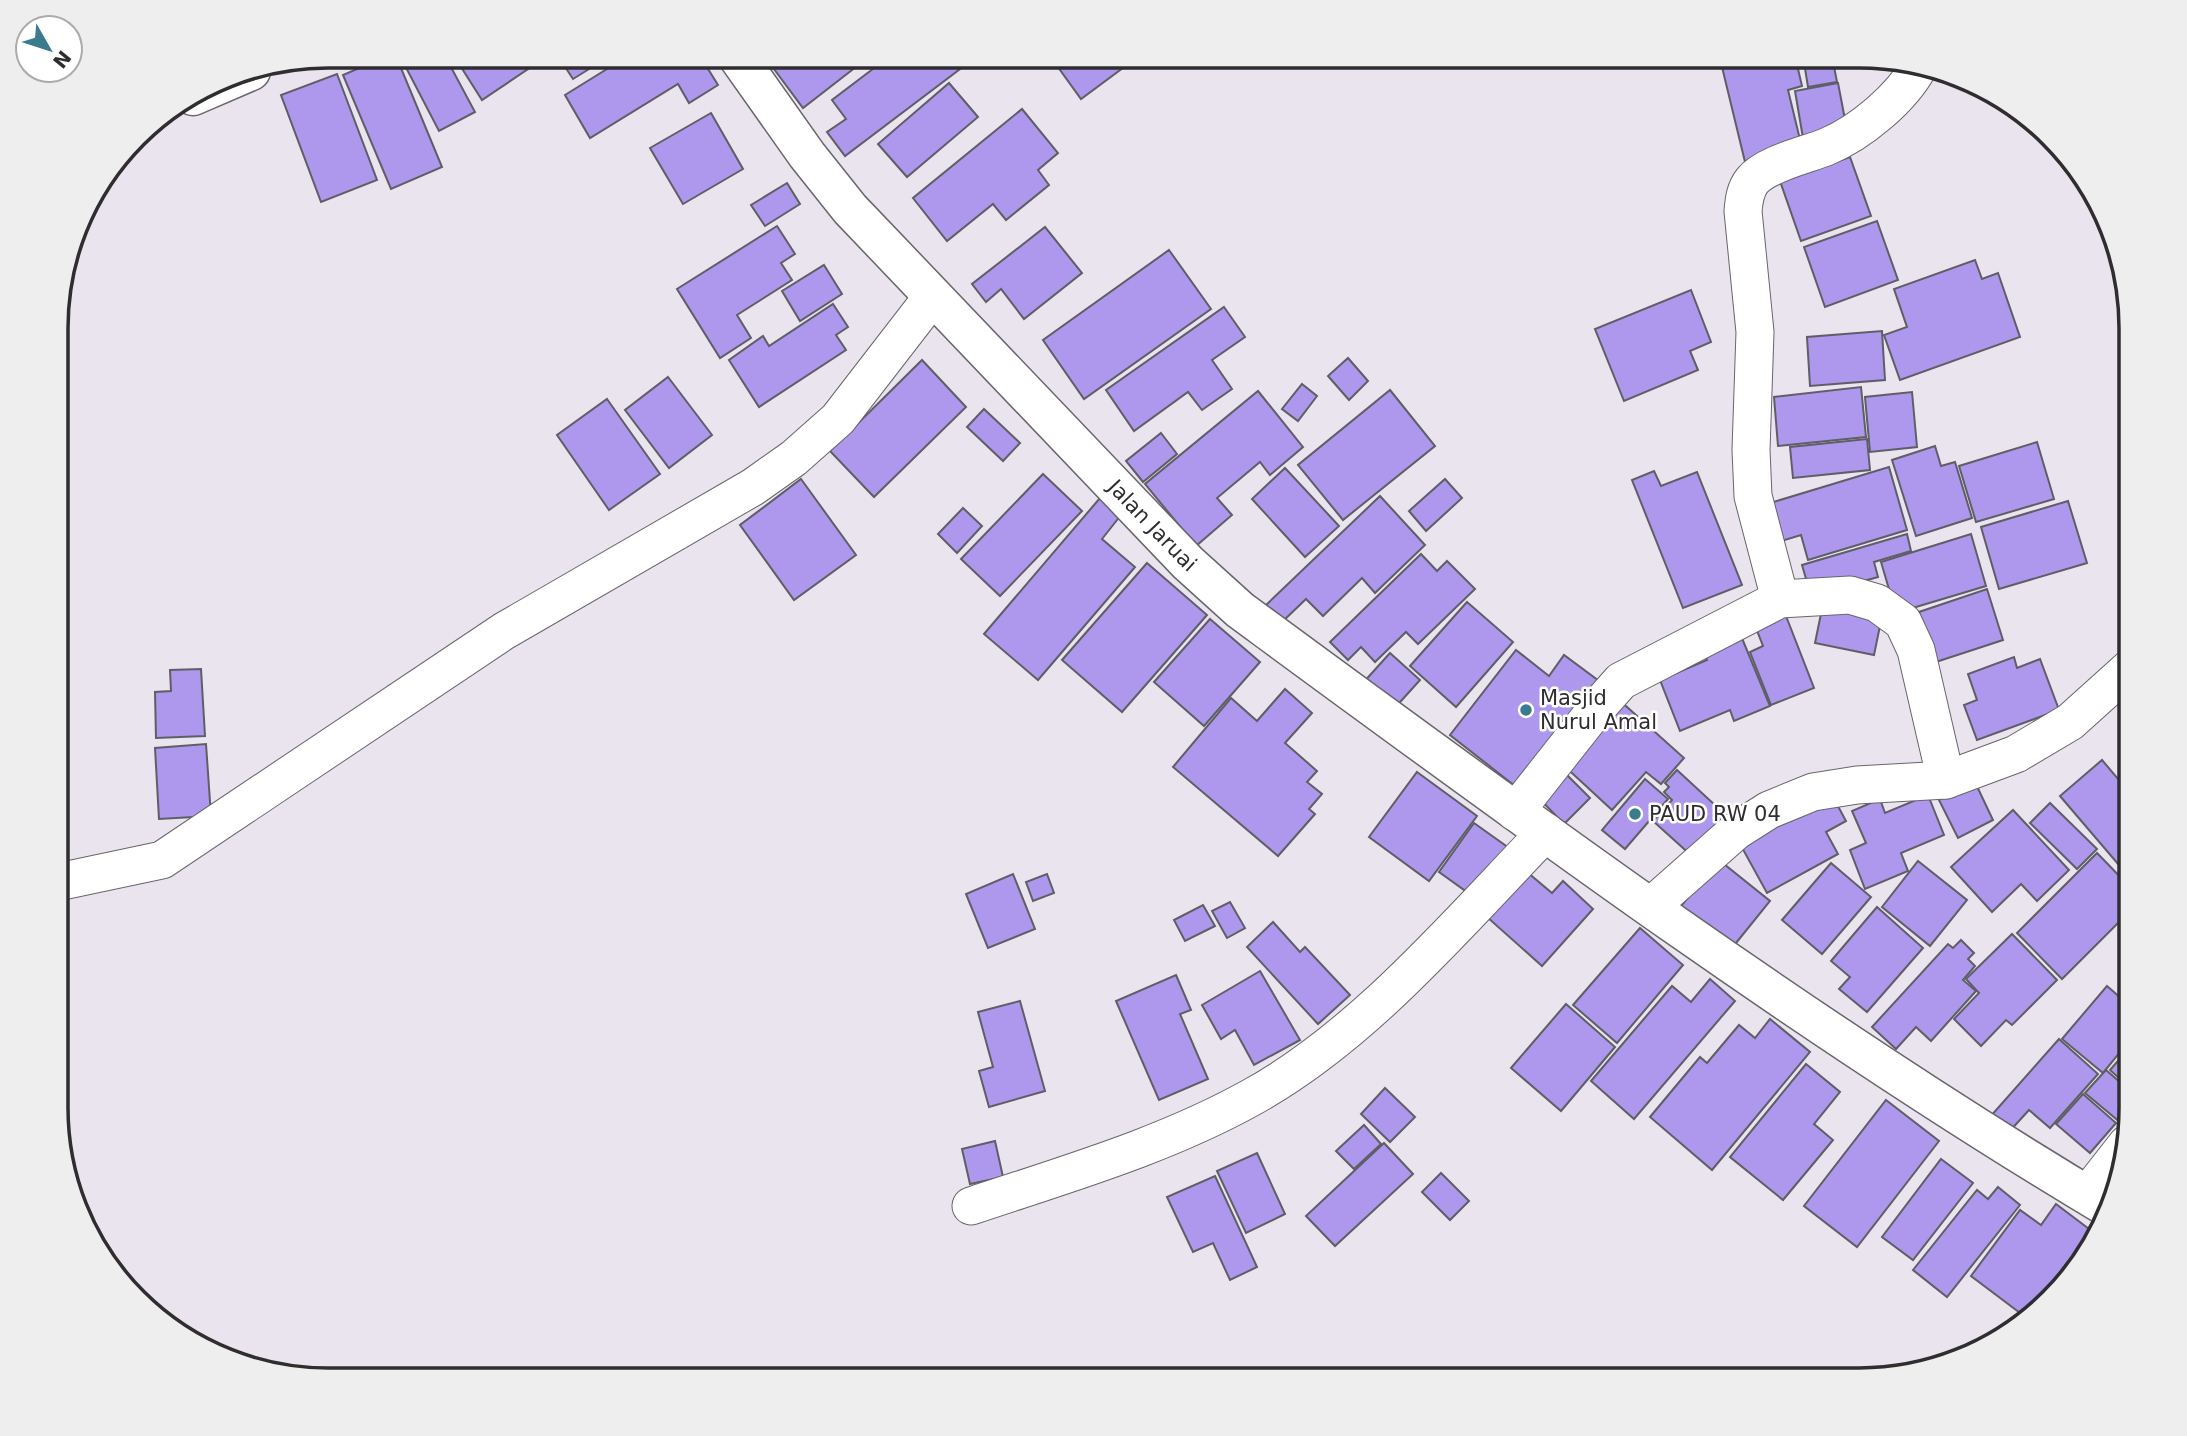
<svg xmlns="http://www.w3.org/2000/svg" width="2187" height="1436" viewBox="0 0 2187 1436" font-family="'DejaVu Sans',sans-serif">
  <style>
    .building { fill: #ad98ee; stroke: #5f5e66; stroke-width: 2 }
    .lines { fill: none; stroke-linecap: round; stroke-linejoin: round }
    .minor-casing { stroke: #69656c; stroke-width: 39 }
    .tertiary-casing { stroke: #69656c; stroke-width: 41 }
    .trunk-casing { stroke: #69656c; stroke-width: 41 }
    .minor { stroke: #fff; stroke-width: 37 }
    .tertiary { stroke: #fff; stroke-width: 38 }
    .trunk { stroke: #fff; stroke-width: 38 }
    .poi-dot { fill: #3b7b8e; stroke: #fff; stroke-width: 2.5 }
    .labels { text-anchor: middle; stroke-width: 5; stroke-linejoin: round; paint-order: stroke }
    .street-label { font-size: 21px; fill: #2f2d30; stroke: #fff }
    .poi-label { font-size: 21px; fill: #2f2d30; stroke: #fff; text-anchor: start }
    .rim { fill: none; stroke: #2f2d30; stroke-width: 3.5 }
  </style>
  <rect width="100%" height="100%" fill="#e9e4ed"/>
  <g class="building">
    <polygon points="387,56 396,56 442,167 391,189 343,75"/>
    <polygon points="400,56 445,56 475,112 439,131"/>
    <polygon points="454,56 541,56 543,59 482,100"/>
    <polygon points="558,56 610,56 573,79"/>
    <polygon points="628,56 700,56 718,85 689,103 678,84 590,138 565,95"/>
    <polygon points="792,56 870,56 803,108 774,69"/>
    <polygon points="890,56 963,56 968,63 845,156 827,132 846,119 832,100"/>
    <polygon points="1050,56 1139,56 1081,99"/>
    <polygon points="1767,56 1795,56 1802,86 1788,90 1803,152 1746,166 1722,67"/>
    <polygon points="1803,56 1832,56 1837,82 1808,87"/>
    <polygon points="337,74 377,180 321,202 281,95"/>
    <polygon points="949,83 978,117 907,177 878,144"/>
    <polygon points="1838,83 1847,130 1803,138 1795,91"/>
    <polygon points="1022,109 1058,153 1038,170 1049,185 1006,220 993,204 947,241 913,198"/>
    <polygon points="711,113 743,169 683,204 650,148"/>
    <polygon points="1850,157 1871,216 1801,241 1780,181"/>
    <polygon points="787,183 800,204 765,226 751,205"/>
    <polygon points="1877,221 1898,280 1825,307 1804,247"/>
    <polygon points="777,226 795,254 781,263 792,280 737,315 751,338 720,358 677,289"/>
    <polygon points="1045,227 1082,273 1024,319 1001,289 986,302 972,284"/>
    <polygon points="1169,250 1211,309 1084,399 1043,340"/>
    <polygon points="1975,260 1982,279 1998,273 2020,337 1900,380 1884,335 1907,327 1894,289"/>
    <polygon points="824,265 842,294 800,321 782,291"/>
    <polygon points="1691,290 1711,342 1690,351 1698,370 1624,401 1595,329"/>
    <polygon points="833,304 848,327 836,335 846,350 759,407 729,360 763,336 769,346"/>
    <polygon points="1224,307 1245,337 1212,360 1232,389 1202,410 1188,392 1134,431 1106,390"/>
    <polygon points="1882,331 1885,380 1810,386 1807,337"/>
    <polygon points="1348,358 1368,381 1349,400 1328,376"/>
    <polygon points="922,360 966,407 874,497 830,451"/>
    <polygon points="668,377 712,435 669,468 625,410"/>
    <polygon points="1302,384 1317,396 1298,421 1282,409"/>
    <polygon points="1861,387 1866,437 1778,446 1774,397"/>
    <polygon points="1390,390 1435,446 1343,520 1298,465"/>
    <polygon points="1258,391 1303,447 1270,475 1260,462 1217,498 1232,515 1196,546 1145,484"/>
    <polygon points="1912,392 1917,447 1870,452 1865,397"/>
    <polygon points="607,399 660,474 609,510 557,435"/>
    <polygon points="984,409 1020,443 1003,461 967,427"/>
    <polygon points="1161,433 1177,454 1143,482 1126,461"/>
    <polygon points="1867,439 1870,470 1793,478 1790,447"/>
    <polygon points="2037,442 2054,499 1976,522 1959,466"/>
    <polygon points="1935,446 1941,466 1955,462 1972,518 1916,536 1892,460"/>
    <polygon points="1889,467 1907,530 1808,560 1801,535 1778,542 1767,504"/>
    <polygon points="1285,468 1339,526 1305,557 1252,499"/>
    <polygon points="1654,471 1661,486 1697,472 1742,585 1683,608 1632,480"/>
    <polygon points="1043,474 1082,511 1000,596 961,559"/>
    <polygon points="801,479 856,555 794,600 740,525"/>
    <polygon points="1445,479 1462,498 1426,531 1409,511"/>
    <polygon points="1380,496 1425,545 1375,593 1362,578 1323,616 1306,599 1281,623 1265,606"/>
    <polygon points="1100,498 1121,515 1102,539 1135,567 1038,680 984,634"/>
    <polygon points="2068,501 2087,563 1999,589 1981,527"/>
    <polygon points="963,508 982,526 957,553 938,534"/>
    <polygon points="1907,534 1911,551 1874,562 1878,577 1811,596 1802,565"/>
    <polygon points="1971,534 1986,586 1896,613 1881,562"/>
    <polygon points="1421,554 1437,571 1447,561 1475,589 1418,644 1406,632 1375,662 1361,647 1348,660 1330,642"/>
    <polygon points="1147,563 1207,615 1122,712 1062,660"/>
    <polygon points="1987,589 2003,640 1936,662 1919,612"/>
    <polygon points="1467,602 1513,642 1456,707 1410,666"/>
    <polygon points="1823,604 1882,616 1874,655 1815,643"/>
    <polygon points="1786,616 1814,688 1771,705 1750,652 1763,646 1756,628"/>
    <polygon points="1210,619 1260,662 1204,726 1154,682"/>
    <polygon points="1739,631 1770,706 1734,721 1730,710 1680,731 1660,680 1707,660 1701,647"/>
    <polygon points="1516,650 1549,676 1564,655 1603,684 1520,790 1450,735"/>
    <polygon points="1390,653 1420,680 1392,711 1362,684"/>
    <polygon points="2014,657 2017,668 2040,659 2059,710 1977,740 1964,705 1977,700 1968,674"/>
    <polygon points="201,669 205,736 156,738 155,692 171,691 170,670"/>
    <polygon points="1285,689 1312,713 1285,743 1317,771 1307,782 1322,794 1309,809 1315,814 1278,856 1173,767 1231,698 1257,721"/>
    <polygon points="1617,698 1684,758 1661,784 1646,772 1612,810 1560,762"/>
    <polygon points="206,744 211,816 159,819 155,748"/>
    <polygon points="2102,760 2130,793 2130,878 2060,796"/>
    <polygon points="1559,767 1590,798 1564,824 1534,793"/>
    <polygon points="1677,770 1729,818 1693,857 1653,821 1672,800 1664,792 1669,787 1665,783"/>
    <polygon points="1417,772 1477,816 1429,881 1369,837"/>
    <polygon points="1645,779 1668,799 1625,849 1602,830"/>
    <polygon points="1974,780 1993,820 1958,838 1938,798"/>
    <polygon points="1832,795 1846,821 1826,832 1838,854 1767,893 1740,844"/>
    <polygon points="1928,795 1944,835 1901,853 1908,871 1865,889 1850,850 1866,843 1852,811 1880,799 1885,813"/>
    <polygon points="2050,803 2097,849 2077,869 2030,823"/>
    <polygon points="2013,810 2069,870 2037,901 2021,884 1992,912 1951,867"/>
    <polygon points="1474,823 1509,848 1474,897 1439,872"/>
    <polygon points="2097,853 2130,887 2130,911 2062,979 2017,933"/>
    <polygon points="1719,860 1770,901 1732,948 1681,906"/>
    <polygon points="1918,861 1967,900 1930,946 1882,907"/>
    <polygon points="1831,863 1871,897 1822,954 1782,920"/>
    <polygon points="1527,872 1552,893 1563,881 1593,909 1542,966 1487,917"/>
    <polygon points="1013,874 1035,929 988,948 966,894"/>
    <polygon points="1047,874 1054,893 1033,901 1026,882"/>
    <polygon points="1230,902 1245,928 1227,938 1212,911"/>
    <polygon points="1203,905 1215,926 1185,941 1174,920"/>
    <polygon points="1877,907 1923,948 1867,1012 1839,989 1850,977 1831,961"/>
    <polygon points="1273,922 1300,952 1305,947 1350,995 1318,1024 1247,947"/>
    <polygon points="1640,928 1683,965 1617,1043 1573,1005"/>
    <polygon points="2012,934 2057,980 2012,1025 2006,1020 1981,1046 1954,1019 1979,993 1966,979"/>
    <polygon points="1961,940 1974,953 1968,959 1975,966 1963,980 1976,991 1931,1041 1916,1027 1896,1049 1872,1027 1948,944 1953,948"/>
    <polygon points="1260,971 1300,1040 1254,1065 1235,1030 1221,1039 1202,1005"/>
    <polygon points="1176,975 1191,1010 1180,1014 1208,1079 1159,1100 1116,1001"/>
    <polygon points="1710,979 1735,1001 1634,1119 1591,1081 1672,986 1691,1002"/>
    <polygon points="2107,986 2130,1006 2130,1040 2103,1073 2062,1039"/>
    <polygon points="1020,1001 1045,1091 989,1107 979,1071 993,1067 978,1012"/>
    <polygon points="1566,1004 1615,1047 1561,1111 1511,1068"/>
    <polygon points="1770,1019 1810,1052 1712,1170 1650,1117 1700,1057 1707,1063 1739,1025 1755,1038"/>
    <polygon points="2059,1039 2098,1074 2050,1128 2029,1110 2008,1133 1990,1117"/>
    <polygon points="2130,1047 2130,1088 2110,1070"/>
    <polygon points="1806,1064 1840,1092 1814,1124 1833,1140 1783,1200 1730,1157"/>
    <polygon points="2106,1070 2130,1091 2130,1113 2121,1123 2085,1093"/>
    <polygon points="1385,1088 1415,1117 1390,1142 1361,1114"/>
    <polygon points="2083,1094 2116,1123 2090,1153 2056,1124"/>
    <polygon points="1886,1100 1939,1141 1857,1247 1804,1206"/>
    <polygon points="1364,1125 1381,1144 1354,1169 1336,1151"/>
    <polygon points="995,1141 1003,1177 970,1184 962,1149"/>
    <polygon points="1384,1143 1413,1174 1335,1246 1306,1216"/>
    <polygon points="1257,1153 1285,1214 1246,1233 1217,1171"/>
    <polygon points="1941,1159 1973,1183 1913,1260 1882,1237"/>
    <polygon points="1441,1173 1469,1201 1450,1220 1422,1192"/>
    <polygon points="1215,1176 1257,1267 1230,1280 1213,1243 1193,1252 1167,1197"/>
    <polygon points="1998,1187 2020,1205 1947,1297 1913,1270 1977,1190 1988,1199"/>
    <polygon points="2056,1204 2093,1232 2044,1297 2024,1316 1971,1276 2020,1210 2041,1225"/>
  </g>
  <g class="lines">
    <defs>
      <g id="minor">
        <path d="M1780,599L1753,496L1751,450L1755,332L1743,211C1744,200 1745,190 1752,181C1765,164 1806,155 1826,147C1860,133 1902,98 1919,66"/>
        <polyline points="1515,812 1597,708 1621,681 1780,599 1850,595 1877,603 1903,622 1916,650 1946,780"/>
        <polyline points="58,882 162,860 504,631 753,487 794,458 838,419 933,296"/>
        <polyline points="1650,907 1736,831 1769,810 1813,792 1857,785 1946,780 2016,754 2070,722 2130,668"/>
        <polyline points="2087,1195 2127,1144"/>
        <path d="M971,1206C1066,1174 1164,1146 1252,1097C1364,1035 1457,924 1546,832"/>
      </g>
      <g id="tertiary">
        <path id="s1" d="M737,56L807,155L850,209L1188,563L1240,610C1523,818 1807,1028 2110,1209"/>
      </g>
      <polyline id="trunk" points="193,96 251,71"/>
    </defs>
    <use href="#minor" class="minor-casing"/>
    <use href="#tertiary" class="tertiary-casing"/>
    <use href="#trunk" class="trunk-casing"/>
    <use href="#minor" class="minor"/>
    <use href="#tertiary" class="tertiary"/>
    <use href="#trunk" class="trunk"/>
  </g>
  <g class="poi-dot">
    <circle cx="1526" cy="710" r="7"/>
    <circle cx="1635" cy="814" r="7"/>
  </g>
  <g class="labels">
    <g class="street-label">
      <text dy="7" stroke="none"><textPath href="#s1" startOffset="628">Jalan Jaruai</textPath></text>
    </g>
    <g class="poi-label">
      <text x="1540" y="705">Masjid<tspan x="1540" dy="24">Nurul Amal</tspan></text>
      <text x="1649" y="821">PAUD RW 04</text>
    </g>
  </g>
  <path d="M0 0H2187V1436H0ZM328 68H1859A260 260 0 0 1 2119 328V1108A260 260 0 0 1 1859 1368H328A260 260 0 0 1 68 1108V328A260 260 0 0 1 328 68Z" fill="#eee" fill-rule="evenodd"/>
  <path class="rim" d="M328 68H1859A260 260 0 0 1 2119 328V1108A260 260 0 0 1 1859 1368H328A260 260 0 0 1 68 1108V328A260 260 0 0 1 328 68Z"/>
  <g transform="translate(49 49) rotate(129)"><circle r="33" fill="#ffffff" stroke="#acabac" stroke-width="2"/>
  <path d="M0-5L12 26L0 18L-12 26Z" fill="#3b7b8e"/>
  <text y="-10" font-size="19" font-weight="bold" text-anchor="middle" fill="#2f2d30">N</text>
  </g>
</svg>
